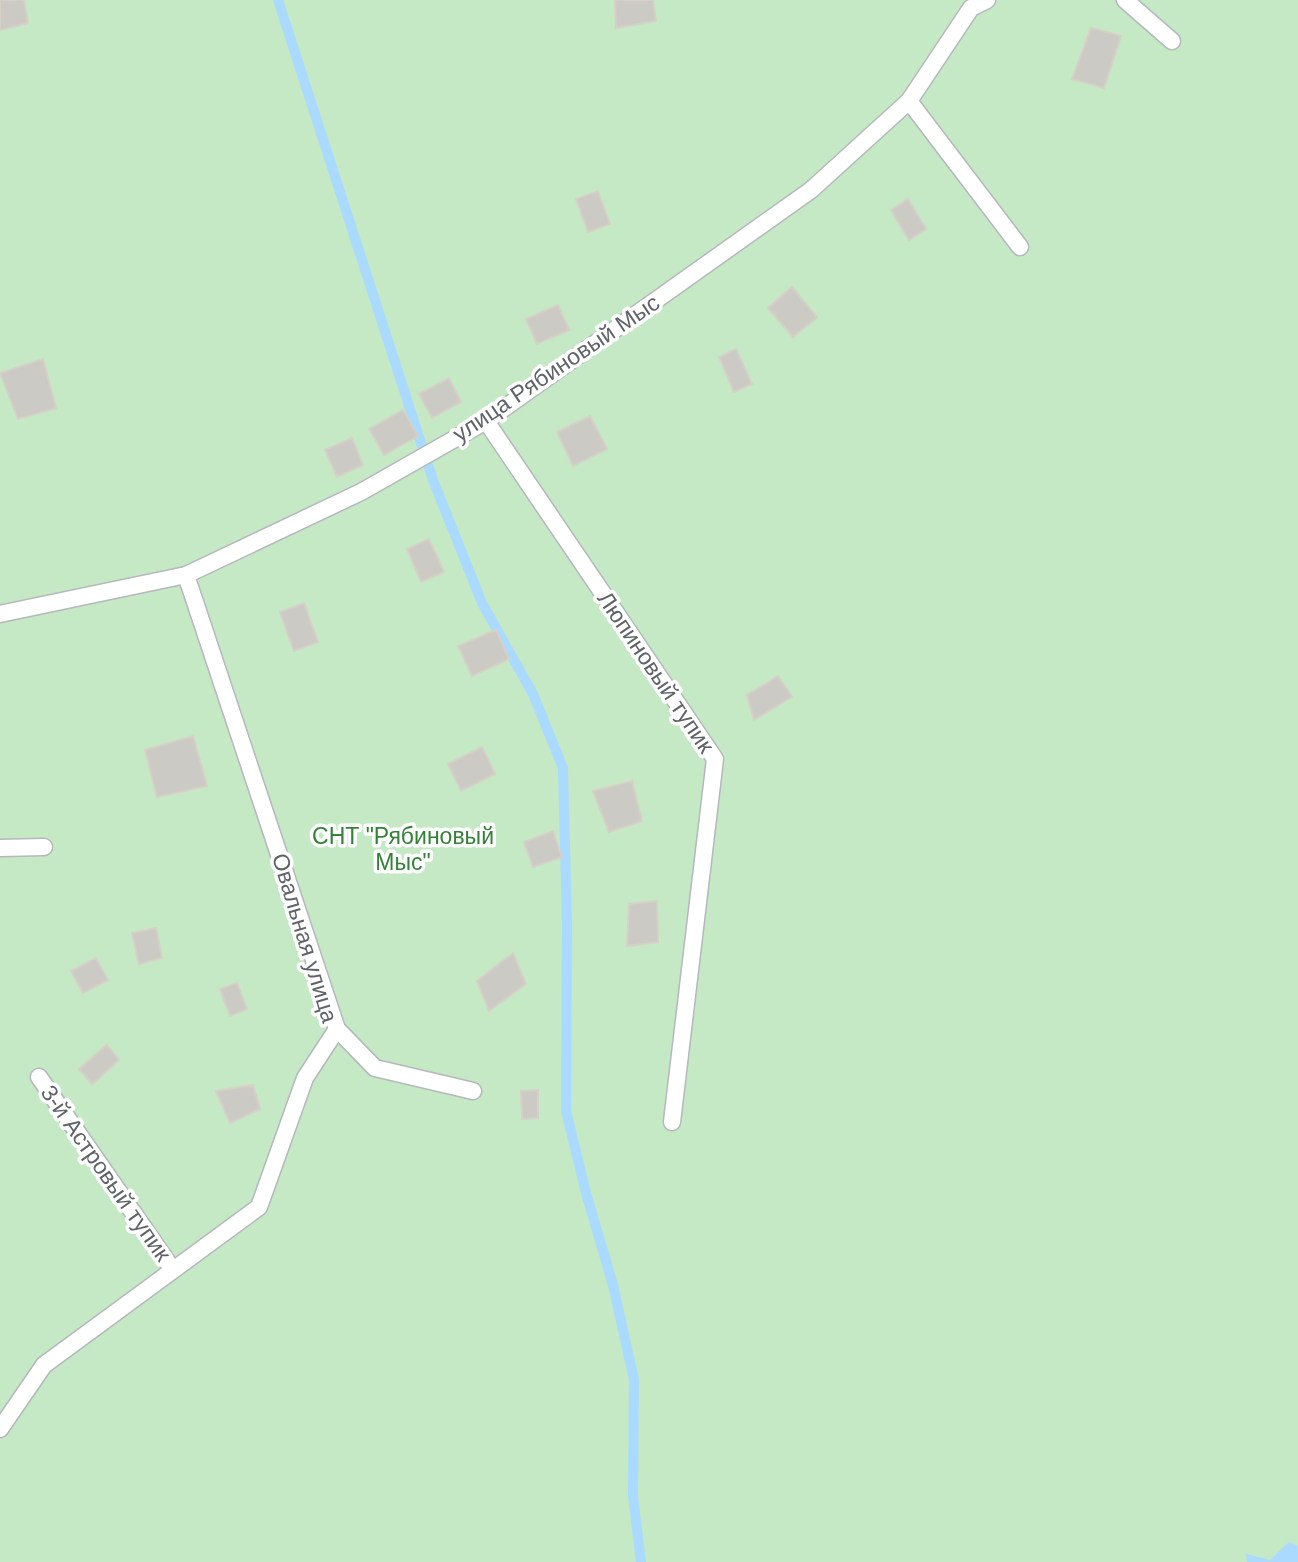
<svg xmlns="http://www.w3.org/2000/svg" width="1298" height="1562" viewBox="0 0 1298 1562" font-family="Helvetica,sans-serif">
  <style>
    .green { fill: #c5e8c5 }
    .water { fill: #aadaff }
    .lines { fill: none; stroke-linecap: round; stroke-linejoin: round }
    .stream { stroke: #aadaff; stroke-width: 10 }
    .building { fill: #cccac5; stroke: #d6d1c6; stroke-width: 2 }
    .service-casing { stroke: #b5b8bc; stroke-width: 19 }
    .service { stroke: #fff; stroke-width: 16 }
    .labels { text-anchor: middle; stroke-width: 7; stroke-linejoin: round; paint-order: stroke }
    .street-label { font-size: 23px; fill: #5f6368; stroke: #fff }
    .park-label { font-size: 23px; fill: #348238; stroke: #fff }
  </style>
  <rect width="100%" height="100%" fill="#f1efe8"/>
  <rect class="green" x="0" y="0" width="1298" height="1562"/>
  <polygon class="water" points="1289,1542 1298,1546 1298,1562 1247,1562 1246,1554 1270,1560"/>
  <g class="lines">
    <polyline class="stream" points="278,0 433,480 482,603 533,694 563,768 567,925 566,1111 586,1193 613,1285 634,1380 633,1496 641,1562"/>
  </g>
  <g class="building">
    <polygon points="0,0 24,0 28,23 0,30"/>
    <polygon points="615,0 653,0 656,21 616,28"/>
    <polygon points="1091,28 1121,36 1104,88 1072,79"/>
    <polygon points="598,191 610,224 588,232 576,199"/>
    <polygon points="908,199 926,229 909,240 891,210"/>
    <polygon points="792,287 817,317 793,337 768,308"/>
    <polygon points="558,305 569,330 537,344 526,319"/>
    <polygon points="736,349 752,384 734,392 719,357"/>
    <polygon points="43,359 56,408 18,419 0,373"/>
    <polygon points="449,378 461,402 432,418 419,394"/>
    <polygon points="403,410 418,436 384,455 369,429"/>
    <polygon points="590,416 607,449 573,466 557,432"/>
    <polygon points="352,438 363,465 337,477 325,450"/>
    <polygon points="429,539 444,572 421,582 407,549"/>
    <polygon points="304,603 318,642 294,651 280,612"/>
    <polygon points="496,630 509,659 472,676 458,646"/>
    <polygon points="778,676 792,697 754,720 747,695"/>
    <polygon points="193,736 207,786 157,797 145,750"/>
    <polygon points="482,747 495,774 461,791 448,764"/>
    <polygon points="632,781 642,821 609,832 593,791"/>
    <polygon points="553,831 562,857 533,867 524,842"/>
    <polygon points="657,901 658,942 627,946 629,904"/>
    <polygon points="156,928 162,958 139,964 132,933"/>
    <polygon points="513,953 526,984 489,1011 477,981"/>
    <polygon points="96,958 108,980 83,993 71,971"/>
    <polygon points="237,983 247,1009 230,1016 220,989"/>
    <polygon points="107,1045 119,1060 92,1084 79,1069"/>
    <polygon points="253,1085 260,1109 230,1123 216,1091"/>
    <polygon points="538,1090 538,1118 522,1119 521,1091"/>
  </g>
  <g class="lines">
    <defs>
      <g id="service">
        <polyline points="1125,0 1172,41"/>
        <polyline points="909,101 1020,247"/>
        <polyline points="486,421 715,759 672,1122"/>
        <polyline points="0,614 186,575 361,492 486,421 811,190 909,101 971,8 987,0"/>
        <polyline points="0,848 44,847"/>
        <polyline points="337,1029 375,1068 473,1091"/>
        <polyline points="39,1077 173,1270"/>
        <polyline points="0,1429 44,1365 259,1207 305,1078 337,1029 186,575"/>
      </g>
    </defs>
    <use href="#service" class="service-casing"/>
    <use href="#service" class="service"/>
  </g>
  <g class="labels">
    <g class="street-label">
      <text transform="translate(556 368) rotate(-34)" y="8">улица Рябиновый Мыс</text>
      <text transform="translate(656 672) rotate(56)" y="8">Люпиновый тупик</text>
      <text transform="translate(305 938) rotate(73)" y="8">Овальная улица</text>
      <text transform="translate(106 1173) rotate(55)" y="8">3-й Астровый тупик</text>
    </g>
    <g class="park-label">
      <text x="403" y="844">СНТ "Рябиновый<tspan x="403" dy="26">Мыс"</tspan></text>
    </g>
  </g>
</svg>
